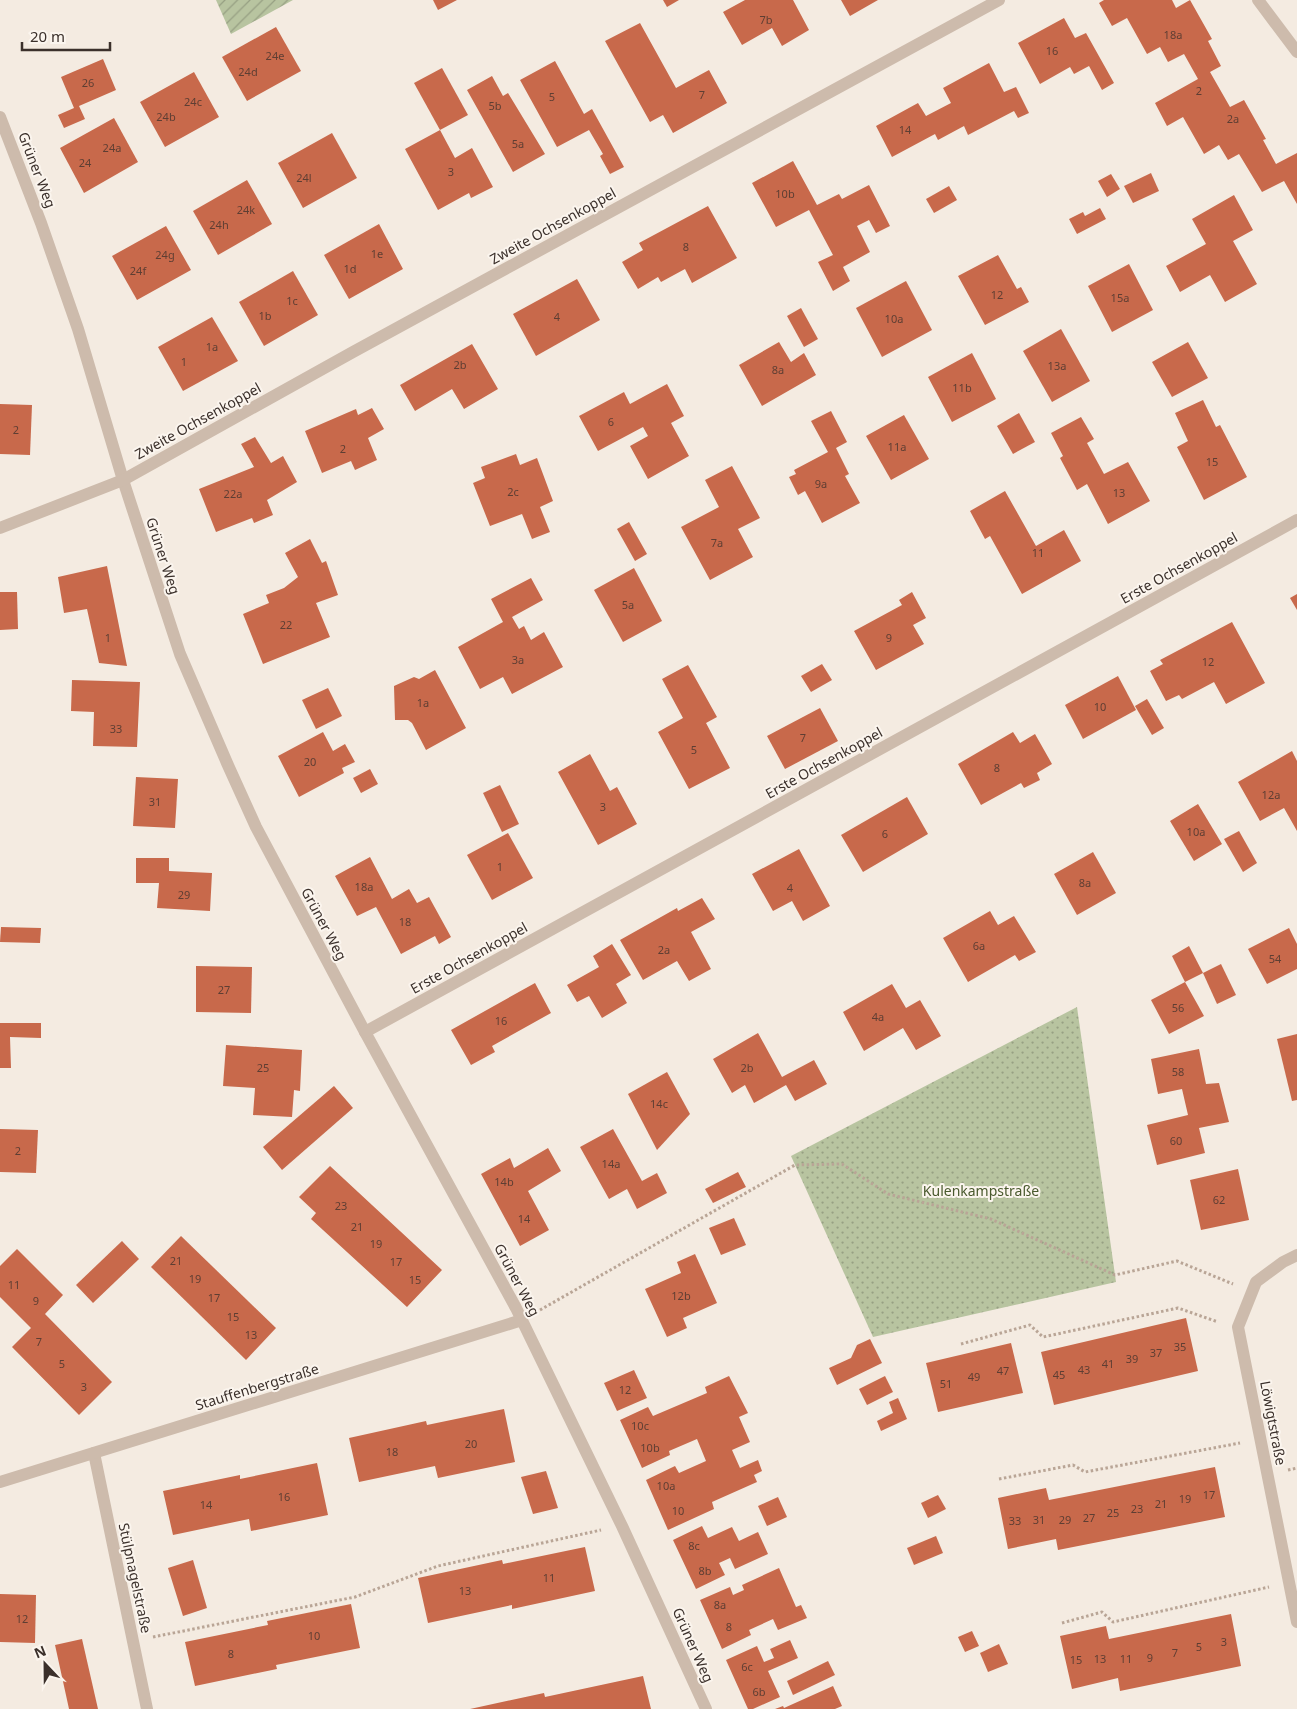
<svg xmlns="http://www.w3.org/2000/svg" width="1297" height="1709" viewBox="0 0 1297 1709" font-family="'Noto Sans',sans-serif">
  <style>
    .grass { fill: url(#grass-dots) }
    .garden { fill: url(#garden-furrows) }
    .building { fill: #c8694b }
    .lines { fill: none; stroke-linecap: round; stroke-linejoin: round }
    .path { stroke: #b9a596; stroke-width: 3; stroke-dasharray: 2.5 2.5; stroke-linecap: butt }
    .street { stroke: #cdbbac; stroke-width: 12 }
    .labels { text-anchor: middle; stroke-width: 4; stroke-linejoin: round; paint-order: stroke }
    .number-label { font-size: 11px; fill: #5e3e33 }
    .street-label { font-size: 14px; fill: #3b302b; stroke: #fbf5ee }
    .park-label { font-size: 14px; fill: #4a5a2e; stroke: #fbf5ee }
  </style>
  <defs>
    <pattern id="grass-dots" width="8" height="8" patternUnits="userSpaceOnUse" patternTransform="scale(1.25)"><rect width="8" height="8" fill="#b8c4a0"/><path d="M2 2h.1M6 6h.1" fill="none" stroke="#97a083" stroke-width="1.8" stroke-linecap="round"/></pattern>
    <pattern id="garden-furrows" width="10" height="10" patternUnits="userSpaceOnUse" patternTransform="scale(1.25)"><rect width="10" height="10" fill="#b8c4a0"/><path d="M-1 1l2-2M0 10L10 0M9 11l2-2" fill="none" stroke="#97a083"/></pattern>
  </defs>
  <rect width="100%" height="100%" fill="#f4ebe1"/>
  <polygon class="grass" points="1077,1007 1116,1282 873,1337 791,1156"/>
  <polygon class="garden" points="216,0 293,0 231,34"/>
  <g class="building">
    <polygon points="433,0 457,0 438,10"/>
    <polygon points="663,0 679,0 667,7"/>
    <polygon points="745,0 793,0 809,30 782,46 772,28 742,45 723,12"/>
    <polygon points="841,0 878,0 850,16"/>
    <polygon points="1104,0 1172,0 1176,8 1190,0 1212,39 1208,41 1221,66 1210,72 1230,107 1244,100 1266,139 1263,140 1276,164 1297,153 1297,204 1284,181 1262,192 1239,154 1228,160 1219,145 1204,154 1183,117 1167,126 1155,103 1198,79 1184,54 1168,62 1160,47 1147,54 1127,18 1112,26 1099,3"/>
    <polygon points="1064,18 1075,38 1086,33 1114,83 1102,90 1089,66 1074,74 1070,67 1040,84 1018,43"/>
    <polygon points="640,23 676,88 709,70 727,103 673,133 663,115 650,122 605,41"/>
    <polygon points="276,27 301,71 247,101 222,57"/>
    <polygon points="103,59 116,90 79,106 85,119 64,128 58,115 74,108 61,77"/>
    <polygon points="555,61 584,114 592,109 624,167 610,174 600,156 603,154 589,130 557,147 520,80"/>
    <polygon points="989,63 1004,92 1016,87 1029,113 1018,118 1014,111 968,135 964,126 938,140 935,134 892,157 876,126 918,103 926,116 951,103 943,88"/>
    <polygon points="442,68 468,115 440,130 414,83"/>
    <polygon points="194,72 219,117 165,147 140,102"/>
    <polygon points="492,76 503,96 508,93 545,154 513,172 467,90"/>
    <polygon points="114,118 138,162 84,193 60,148"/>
    <polygon points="440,130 455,158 472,148 493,187 471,198 469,193 438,210 405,149"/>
    <polygon points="332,133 357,178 303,208 278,163"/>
    <polygon points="793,161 817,205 839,194 842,199 869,185 890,226 876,233 869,220 857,226 870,252 843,267 850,281 833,291 818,262 833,255 809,210 776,227 752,183"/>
    <polygon points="1151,173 1159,191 1133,203 1124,186"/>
    <polygon points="1111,174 1120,189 1107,197 1098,181"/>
    <polygon points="247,180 272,224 218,255 193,211"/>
    <polygon points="949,186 957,200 934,213 926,199"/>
    <polygon points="1234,195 1253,230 1233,241 1257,284 1225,302 1210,275 1180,292 1166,266 1206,244 1192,219"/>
    <polygon points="708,206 737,258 692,283 685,269 661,282 658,277 638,289 622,262 643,250 639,243"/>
    <polygon points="1100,208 1106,219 1077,234 1069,219 1083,212 1085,216"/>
    <polygon points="379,224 403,269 349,299 324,255"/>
    <polygon points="166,226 191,270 137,300 112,256"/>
    <polygon points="998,255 1017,289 1021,287 1029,302 985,325 958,276"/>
    <polygon points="1129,264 1153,310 1112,332 1088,286"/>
    <polygon points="293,271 318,315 264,346 239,302"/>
    <polygon points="577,279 600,320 536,356 513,314"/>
    <polygon points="906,281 932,330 882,357 856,308"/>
    <polygon points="801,308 818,339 804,347 787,316"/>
    <polygon points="212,317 238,361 183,391 158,347"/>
    <polygon points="1061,329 1090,381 1052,402 1023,351"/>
    <polygon points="779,342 791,362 804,353 816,375 762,406 739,365"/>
    <polygon points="1188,342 1208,378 1172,397 1152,362"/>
    <polygon points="472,344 498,389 464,409 452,389 415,411 400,385"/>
    <polygon points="972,353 996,399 952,422 928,377"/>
    <polygon points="667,384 684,416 671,423 689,456 648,479 630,446 648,436 643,427 598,451 579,416 624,392 630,404"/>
    <polygon points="1203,400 1216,427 1220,425 1247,477 1204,500 1177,447 1188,441 1175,413"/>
    <polygon points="0,404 32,405 30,455 0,454"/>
    <polygon points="372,408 384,429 368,438 377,460 355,470 351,461 322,473 305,431 356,409 358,415"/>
    <polygon points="831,411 847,442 836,448 849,474 845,476 860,503 822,523 805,491 798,495 789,477 796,474 794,470 828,452 811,421"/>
    <polygon points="1019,413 1035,442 1013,454 997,426"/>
    <polygon points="904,415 929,459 891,480 866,436"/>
    <polygon points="1081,417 1094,439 1087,443 1104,474 1128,462 1150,501 1108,524 1087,484 1077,490 1060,458 1063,456 1051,433"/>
    <polygon points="255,437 271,463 283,456 297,482 267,500 273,515 254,523 252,518 216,532 199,489 254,467 241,444"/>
    <polygon points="516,454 520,465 537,458 553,501 540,507 550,532 532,539 522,514 490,526 473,483 485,478 481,467"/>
    <polygon points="732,466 760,518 738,529 753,557 710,580 681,527 719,507 705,480"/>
    <polygon points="1005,491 1036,546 1064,530 1081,561 1022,594 990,536 985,539 970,511"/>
    <polygon points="629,522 647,554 635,561 617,529"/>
    <polygon points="310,539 322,563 326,561 338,595 316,603 330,637 263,664 243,614 269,603 266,595 284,588 298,577 285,553"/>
    <polygon points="107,566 127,666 99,663 87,609 64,613 58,577"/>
    <polygon points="634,568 662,621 623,642 594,590"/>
    <polygon points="531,578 543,600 512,617 519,629 524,626 531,640 544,632 563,667 512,694 503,677 480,689 458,647 503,622 491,599"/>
    <polygon points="0,592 17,592 18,629 0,630"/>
    <polygon points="912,592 926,618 913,625 924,644 876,670 854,631 902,605 899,600"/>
    <polygon points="1297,594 1297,610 1290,598"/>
    <polygon points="1232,622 1265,683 1226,704 1214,682 1182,699 1179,695 1166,701 1150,671 1163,664 1160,660"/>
    <polygon points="822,664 832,680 811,692 801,676"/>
    <polygon points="688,665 717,717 706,723 730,768 689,789 658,732 683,718 662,679"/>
    <polygon points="435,670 466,728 426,750 412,723 408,720 395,720 394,686 414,677 419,679"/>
    <polygon points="1118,676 1136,710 1083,739 1065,705"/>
    <polygon points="72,680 140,682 137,747 93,746 94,712 71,711"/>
    <polygon points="328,688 342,716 316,729 302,700"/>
    <polygon points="1147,699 1164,728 1152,735 1135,706"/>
    <polygon points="820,708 838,741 785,769 767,736"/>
    <polygon points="323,732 333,751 345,744 355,762 342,768 344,773 299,797 278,756"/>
    <polygon points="1013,732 1020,743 1035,734 1052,764 1037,773 1040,780 1024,788 1021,783 981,805 958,764"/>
    <polygon points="1292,751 1297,761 1297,831 1284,808 1260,821 1238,782"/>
    <polygon points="590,754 610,791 617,787 637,824 598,845 558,772"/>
    <polygon points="370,769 378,784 361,793 353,778"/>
    <polygon points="136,777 178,779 175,828 133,826"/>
    <polygon points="500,785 519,824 502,832 483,793"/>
    <polygon points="907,797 928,834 863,872 841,835"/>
    <polygon points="1198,804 1222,844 1194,861 1170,821"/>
    <polygon points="1239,831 1257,863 1243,872 1224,839"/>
    <polygon points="508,833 533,878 492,900 467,855"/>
    <polygon points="799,849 830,906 803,921 792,901 773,911 752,874"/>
    <polygon points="1093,852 1116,893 1077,915 1054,874"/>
    <polygon points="370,857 392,899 409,889 417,903 429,897 451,937 439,944 435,936 401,954 376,907 357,916 335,876"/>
    <polygon points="136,858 169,858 169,871 212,873 210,911 157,908 159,883 136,883"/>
    <polygon points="702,898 715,919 691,932 711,969 689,981 677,961 643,980 620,940 677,908 678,911"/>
    <polygon points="990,911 998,925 1014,916 1036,952 1019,961 1015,955 968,982 943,938"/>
    <polygon points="1,927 41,928 40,943 0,942"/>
    <polygon points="1289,928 1297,944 1297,969 1267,984 1248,949"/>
    <polygon points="612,944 631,975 616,984 627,1003 602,1018 589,996 577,1002 567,985 599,967 593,956"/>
    <polygon points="1189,946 1203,973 1185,982 1172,956"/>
    <polygon points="1221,964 1236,995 1217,1004 1203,973"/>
    <polygon points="196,966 252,967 251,1013 196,1012"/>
    <polygon points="1185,982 1204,1016 1169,1034 1151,1000"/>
    <polygon points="535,983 551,1013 492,1046 495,1052 471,1065 451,1030"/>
    <polygon points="892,984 906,1008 920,1000 941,1036 916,1050 903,1028 864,1051 843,1012"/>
    <polygon points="0,1023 41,1023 41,1038 10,1037 11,1068 0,1068"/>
    <polygon points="758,1033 782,1077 814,1060 827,1084 795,1101 786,1085 754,1103 745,1085 732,1093 713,1059"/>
    <polygon points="1297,1034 1297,1100 1292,1101 1277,1039"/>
    <polygon points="226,1045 302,1050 300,1091 294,1090 292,1117 253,1115 255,1088 223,1086"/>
    <polygon points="1199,1049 1206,1084 1219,1083 1229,1122 1199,1128 1205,1153 1157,1165 1147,1125 1188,1115 1182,1089 1158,1094 1151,1059"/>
    <polygon points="667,1072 690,1114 657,1150 628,1094"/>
    <polygon points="334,1086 353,1108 282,1170 263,1147"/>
    <polygon points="0,1129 38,1130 36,1173 0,1172"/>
    <polygon points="613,1129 642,1181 657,1173 667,1193 637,1209 627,1189 609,1199 580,1147"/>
    <polygon points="548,1148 561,1171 528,1191 549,1230 520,1246 481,1174 510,1158 514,1168"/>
    <polygon points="330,1166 442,1270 407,1307 311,1219 316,1213 299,1197"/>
    <polygon points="1238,1169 1249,1220 1201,1230 1190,1180"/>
    <polygon points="738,1172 746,1187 713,1203 705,1189"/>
    <polygon points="734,1218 746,1245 721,1255 709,1228"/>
    <polygon points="181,1236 276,1328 246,1360 151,1267"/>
    <polygon points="122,1241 139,1259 93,1303 76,1285"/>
    <polygon points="17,1249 63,1295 45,1314 112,1382 79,1415 12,1347 31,1328 0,1297 0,1266"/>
    <polygon points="695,1254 717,1303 683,1318 687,1328 667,1337 645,1289 681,1273 677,1262"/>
    <polygon points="1186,1318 1198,1371 1054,1405 1041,1352"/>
    <polygon points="870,1339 882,1363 837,1385 829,1368 851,1358 857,1345"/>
    <polygon points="1011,1343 1023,1393 938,1412 926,1363"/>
    <polygon points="634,1370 647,1398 617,1411 604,1383"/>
    <polygon points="729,1376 748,1413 739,1417 750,1442 732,1450 740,1468 758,1460 762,1471 754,1475 757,1482 712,1502 714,1509 668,1530 646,1480 675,1466 679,1473 706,1461 697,1439 669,1451 670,1455 642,1468 620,1420 648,1407 653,1416 707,1393 705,1387"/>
    <polygon points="885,1376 893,1392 867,1405 859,1389"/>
    <polygon points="898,1398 907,1419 881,1431 877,1421 893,1413 889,1402"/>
    <polygon points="504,1409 515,1462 438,1478 435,1466 359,1482 349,1438 426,1421 427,1425"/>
    <polygon points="317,1463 328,1515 251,1531 249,1519 173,1535 163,1491 240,1475 240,1479"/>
    <polygon points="1215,1467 1225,1517 1058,1550 1056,1539 1008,1549 998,1498 1046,1488 1049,1500"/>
    <polygon points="546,1471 558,1508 533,1514 521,1477"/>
    <polygon points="938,1495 946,1509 928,1518 921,1503"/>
    <polygon points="778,1497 787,1517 767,1526 758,1506"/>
    <polygon points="702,1526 708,1538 732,1527 739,1541 758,1532 768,1554 735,1569 730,1558 719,1563 725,1575 696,1589 673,1540"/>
    <polygon points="936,1536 943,1553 914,1565 907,1548"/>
    <polygon points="585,1547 595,1591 512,1609 512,1605 428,1623 418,1578 502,1560 503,1564"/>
    <polygon points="193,1560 207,1608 183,1616 168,1568"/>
    <polygon points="779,1568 796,1607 801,1605 807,1618 778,1630 773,1619 749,1630 751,1635 722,1649 700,1600 730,1587 733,1595 744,1590 742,1585"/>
    <polygon points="0,1594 36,1595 35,1643 0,1642"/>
    <polygon points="351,1604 360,1648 276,1665 277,1669 195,1686 185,1642 268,1625 267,1621"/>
    <polygon points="1231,1614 1241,1666 1120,1691 1118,1678 1072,1689 1060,1636 1106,1626 1109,1639"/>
    <polygon points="972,1631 979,1646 965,1652 958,1637"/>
    <polygon points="82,1639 98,1709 69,1709 55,1645"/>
    <polygon points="790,1640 798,1658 768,1671 780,1697 753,1709 748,1709 726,1660 757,1646 764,1662 774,1658 770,1649"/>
    <polygon points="999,1644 1008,1664 988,1672 980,1653"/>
    <polygon points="828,1661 835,1675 793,1695 787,1681"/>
    <polygon points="643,1676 651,1709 470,1709 544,1693 545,1697"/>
    <polygon points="833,1686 842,1706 835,1709 775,1709 783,1706 784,1708"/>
  </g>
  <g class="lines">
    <g class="path">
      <polyline points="540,1310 795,1165 842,1164 888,1194 991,1219 1115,1275 1177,1261 1233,1284"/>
      <polyline points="961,1344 1030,1325 1043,1337 1178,1308 1218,1322"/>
      <polyline points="1288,1470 1297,1468"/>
      <polyline points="999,1479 1073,1465 1085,1472 1240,1443"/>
      <polyline points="1062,1623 1102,1612 1113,1622 1269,1587"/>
      <polyline points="153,1637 355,1597 438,1566 601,1530"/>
    </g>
    <g class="street">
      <polyline points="1258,0 1297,52"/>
      <polyline points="0,117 41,223 78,329 123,480 180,654 227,763 256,827 365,1032 516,1308 622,1526 706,1709"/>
      <polyline points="0,528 123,480 353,352 999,0"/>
      <polyline points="365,1032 1297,520"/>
      <polyline points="1297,1255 1283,1262 1256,1282 1238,1327 1297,1622"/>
      <polyline points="94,1453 147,1709"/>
      <polyline points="0,1482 522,1320"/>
    </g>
  </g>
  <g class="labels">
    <g class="number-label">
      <text x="766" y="24">7b</text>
      <text x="1173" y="39">18a</text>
      <text x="1052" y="55">16</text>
      <text x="275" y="60">24e</text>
      <text x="248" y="76">24d</text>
      <text x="88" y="87">26</text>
      <text x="1199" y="95">2</text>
      <text x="702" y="99">7</text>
      <text x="552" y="101">5</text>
      <text x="193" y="106">24c</text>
      <text x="495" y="110">5b</text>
      <text x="166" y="121">24b</text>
      <text x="1233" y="123">2a</text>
      <text x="905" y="134">14</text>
      <text x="518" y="148">5a</text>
      <text x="112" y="152">24a</text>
      <text x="85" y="167">24</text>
      <text x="451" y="176">3</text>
      <text x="304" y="182">24l</text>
      <text x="785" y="198">10b</text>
      <text x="246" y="214">24k</text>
      <text x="219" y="229">24h</text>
      <text x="686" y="251">8</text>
      <text x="377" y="258">1e</text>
      <text x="165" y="259">24g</text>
      <text x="350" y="273">1d</text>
      <text x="138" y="275">24f</text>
      <text x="997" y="299">12</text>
      <text x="1120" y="302">15a</text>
      <text x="292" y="305">1c</text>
      <text x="265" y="320">1b</text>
      <text x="557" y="321">4</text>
      <text x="894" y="323">10a</text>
      <text x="212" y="351">1a</text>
      <text x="184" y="366">1</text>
      <text x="460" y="369">2b</text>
      <text x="1057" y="370">13a</text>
      <text x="778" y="374">8a</text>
      <text x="962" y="392">11b</text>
      <text x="611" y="426">6</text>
      <text x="16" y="434">2</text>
      <text x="897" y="451">11a</text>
      <text x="343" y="453">2</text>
      <text x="1212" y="466">15</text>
      <text x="821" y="488">9a</text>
      <text x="513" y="496">2c</text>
      <text x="1119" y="497">13</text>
      <text x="233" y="498">22a</text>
      <text x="717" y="547">7a</text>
      <text x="1038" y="557">11</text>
      <text x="628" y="609">5a</text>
      <text x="286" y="629">22</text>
      <text x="108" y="642">1</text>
      <text x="889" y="642">9</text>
      <text x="518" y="664">3a</text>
      <text x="1208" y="666">12</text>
      <text x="423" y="707">1a</text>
      <text x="1100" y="711">10</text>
      <text x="116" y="733">33</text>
      <text x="803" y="742">7</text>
      <text x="694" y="754">5</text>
      <text x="310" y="766">20</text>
      <text x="997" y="772">8</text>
      <text x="1271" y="799">12a</text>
      <text x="155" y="806">31</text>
      <text x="603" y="811">3</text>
      <text x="1196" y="836">10a</text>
      <text x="885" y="838">6</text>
      <text x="500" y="871">1</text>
      <text x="1085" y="887">8a</text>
      <text x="364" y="891">18a</text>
      <text x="790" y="892">4</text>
      <text x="184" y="899">29</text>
      <text x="405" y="926">18</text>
      <text x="979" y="950">6a</text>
      <text x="664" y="954">2a</text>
      <text x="1275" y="963">54</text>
      <text x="224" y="994">27</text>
      <text x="1178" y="1012">56</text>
      <text x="878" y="1021">4a</text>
      <text x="501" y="1025">16</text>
      <text x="263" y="1072">25</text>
      <text x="747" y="1072">2b</text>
      <text x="1178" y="1076">58</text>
      <text x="659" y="1108">14c</text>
      <text x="1176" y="1145">60</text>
      <text x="18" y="1155">2</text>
      <text x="611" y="1168">14a</text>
      <text x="504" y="1186">14b</text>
      <text x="1219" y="1204">62</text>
      <text x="341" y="1210">23</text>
      <text x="524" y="1223">14</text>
      <text x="357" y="1231">21</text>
      <text x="376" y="1248">19</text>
      <text x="176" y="1265">21</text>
      <text x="396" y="1266">17</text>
      <text x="195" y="1283">19</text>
      <text x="415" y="1284">15</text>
      <text x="14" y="1289">11</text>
      <text x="681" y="1300">12b</text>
      <text x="214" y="1302">17</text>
      <text x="36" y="1305">9</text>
      <text x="233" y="1321">15</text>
      <text x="251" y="1339">13</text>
      <text x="39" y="1346">7</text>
      <text x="1180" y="1351">35</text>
      <text x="1156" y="1357">37</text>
      <text x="1132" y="1363">39</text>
      <text x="62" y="1368">5</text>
      <text x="1108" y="1368">41</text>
      <text x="1084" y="1374">43</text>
      <text x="1003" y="1375">47</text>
      <text x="1059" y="1379">45</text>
      <text x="974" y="1381">49</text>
      <text x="946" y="1388">51</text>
      <text x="84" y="1391">3</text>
      <text x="625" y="1394">12</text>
      <text x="640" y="1430">10c</text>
      <text x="471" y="1448">20</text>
      <text x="650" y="1452">10b</text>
      <text x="392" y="1456">18</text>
      <text x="666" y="1490">10a</text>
      <text x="1209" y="1499">17</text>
      <text x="284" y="1501">16</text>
      <text x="1185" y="1503">19</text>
      <text x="1161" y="1508">21</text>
      <text x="206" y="1509">14</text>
      <text x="1137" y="1513">23</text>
      <text x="678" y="1515">10</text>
      <text x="1113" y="1517">25</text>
      <text x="1089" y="1522">27</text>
      <text x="1039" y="1524">31</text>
      <text x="1065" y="1524">29</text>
      <text x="1015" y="1525">33</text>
      <text x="694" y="1550">8c</text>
      <text x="705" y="1575">8b</text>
      <text x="549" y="1582">11</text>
      <text x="465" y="1595">13</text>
      <text x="720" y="1609">8a</text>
      <text x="22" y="1623">12</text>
      <text x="729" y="1631">8</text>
      <text x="314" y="1640">10</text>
      <text x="1224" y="1646">3</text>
      <text x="1199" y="1651">5</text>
      <text x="1175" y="1657">7</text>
      <text x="231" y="1658">8</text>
      <text x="1150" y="1662">9</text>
      <text x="1100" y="1663">13</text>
      <text x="1126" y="1663">11</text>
      <text x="1076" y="1664">15</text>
      <text x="747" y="1671">6c</text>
      <text x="759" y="1696">6b</text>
    </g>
    <g class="street-label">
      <text transform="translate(37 170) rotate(69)" y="5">Grüner Weg</text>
      <text transform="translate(553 226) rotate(-29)" y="5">Zweite Ochsenkoppel</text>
      <text transform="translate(198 421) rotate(-29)" y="5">Zweite Ochsenkoppel</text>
      <text transform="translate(163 556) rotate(72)" y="5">Grüner Weg</text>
      <text transform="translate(1179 568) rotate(-29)" y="5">Erste Ochsenkoppel</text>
      <text transform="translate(824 763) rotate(-29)" y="5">Erste Ochsenkoppel</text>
      <text transform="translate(324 924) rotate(62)" y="5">Grüner Weg</text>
      <text transform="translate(469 958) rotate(-29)" y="5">Erste Ochsenkoppel</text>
      <text transform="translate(517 1280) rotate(62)" y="5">Grüner Weg</text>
      <text transform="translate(257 1387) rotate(-17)" y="5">Stauffenbergstraße</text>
      <text transform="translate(1273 1423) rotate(79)" y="5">Löwigtstraße</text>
      <text transform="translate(135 1578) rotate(78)" y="5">Stülpnagelstraße</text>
      <text transform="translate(693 1645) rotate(66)" y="5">Grüner Weg</text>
    </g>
    <g class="park-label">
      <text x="981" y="1196">Kulenkampstraße</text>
    </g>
  </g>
  <g transform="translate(45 1664) rotate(338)" stroke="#fbf5ee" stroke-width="4" paint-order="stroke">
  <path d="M0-4L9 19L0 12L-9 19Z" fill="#3b302b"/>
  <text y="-8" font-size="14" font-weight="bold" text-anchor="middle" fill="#3b302b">N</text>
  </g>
  <path d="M22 42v8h88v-8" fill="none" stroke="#3b302b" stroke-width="2.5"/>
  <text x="30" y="42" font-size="15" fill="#3b302b" stroke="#fbf5ee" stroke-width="4" paint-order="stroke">20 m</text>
</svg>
